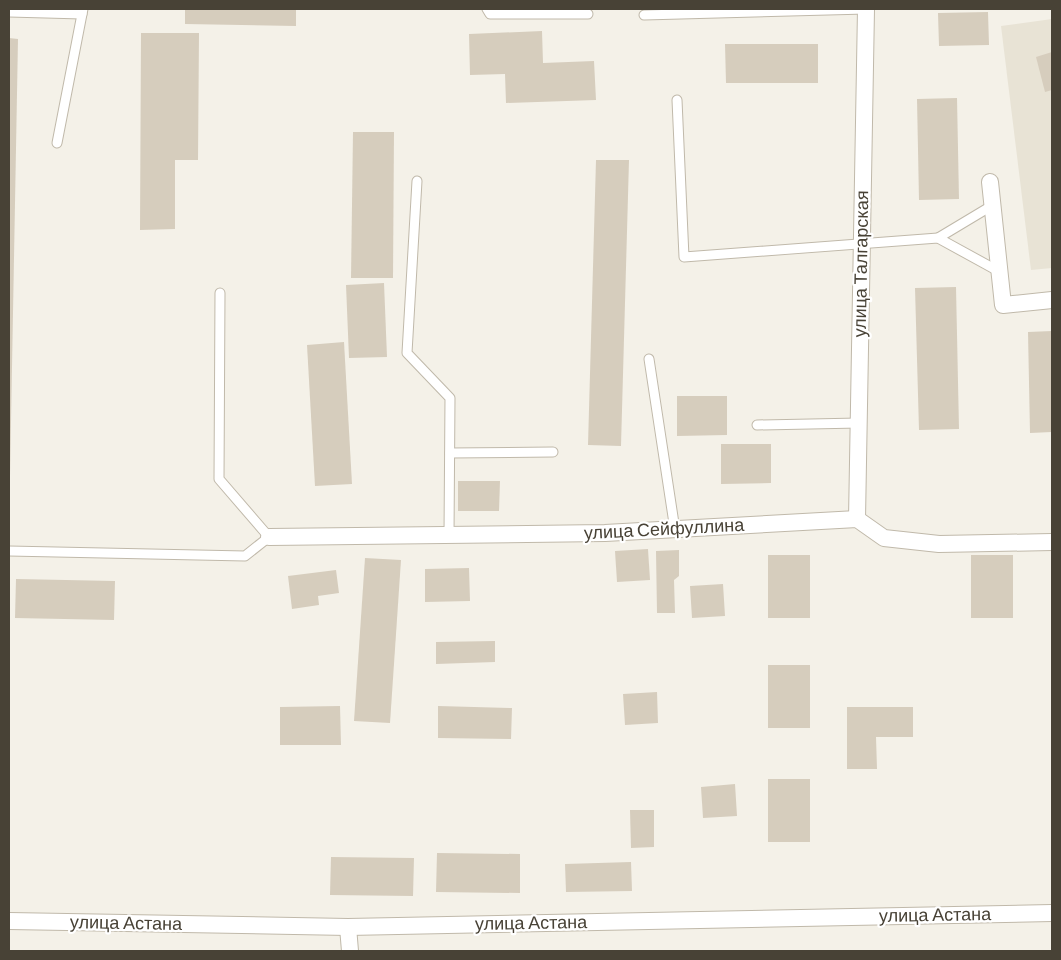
<svg xmlns="http://www.w3.org/2000/svg" width="1061" height="960" viewBox="0 0 1061 960" font-family="Barlow,sans-serif">
  <style>
    .residential { fill: #e8e3d5 }
    .building { fill: #d6cdbd }
    .lines { fill: none; stroke-linecap: round; stroke-linejoin: round }
    .service-casing { stroke: #c0b9aa; stroke-width: 11 }
    .minor-casing { stroke: #c0b9aa; stroke-width: 18 }
    .service { stroke: #fff; stroke-width: 9 }
    .minor { stroke: #fff; stroke-width: 16 }
    .labels { text-anchor: middle; stroke-width: 4.5; stroke-linejoin: round; paint-order: stroke }
    .street-label { font-size: 18px; fill: #484236; stroke: #fff }
  </style>
  <rect width="100%" height="100%" fill="#f4f1e8"/>
  <polygon class="residential" points="1052,19 1052,268 1031,270 1001,26"/>
  <g class="building">
    <polygon points="185,9 296,9 296,26 185,24"/>
    <polygon points="988,12 989,45 939,46 938,13"/>
    <polygon points="542,31 543,63 594,61 596,100 506,103 505,74 470,75 469,34"/>
    <polygon points="141,33 199,33 198,160 175,160 175,229 140,230"/>
    <polygon points="9,38 18,39 10,477 9,477"/>
    <polygon points="725,44 818,44 818,83 726,83"/>
    <polygon points="1052,52 1052,90 1045,92 1036,57"/>
    <polygon points="957,98 959,199 919,200 917,99"/>
    <polygon points="353,132 394,132 393,278 351,278"/>
    <polygon points="596,160 629,160 621,446 588,445"/>
    <polygon points="384,283 387,357 349,358 346,285"/>
    <polygon points="956,287 959,429 919,430 915,288"/>
    <polygon points="1052,331 1052,432 1030,433 1028,332"/>
    <polygon points="344,342 352,484 315,486 307,345"/>
    <polygon points="677,396 727,396 727,435 677,436"/>
    <polygon points="721,444 771,444 771,483 721,484"/>
    <polygon points="458,481 500,481 499,511 458,511"/>
    <polygon points="648,549 650,580 617,582 615,551"/>
    <polygon points="679,550 679,576 674,580 675,613 657,613 656,551"/>
    <rect x="768" y="555" width="42" height="63"/>
    <rect x="971" y="555" width="42" height="63"/>
    <polygon points="365,558 401,560 390,723 354,721"/>
    <polygon points="469,568 470,601 425,602 425,569"/>
    <polygon points="336,570 339,593 318,596 319,605 292,609 288,576"/>
    <polygon points="16,579 115,581 114,620 15,618"/>
    <polygon points="723,584 725,616 692,618 690,586"/>
    <polygon points="495,641 495,662 436,664 436,642"/>
    <rect x="768" y="665" width="42" height="63"/>
    <polygon points="657,692 658,723 625,725 623,694"/>
    <polygon points="340,706 341,745 280,745 280,707"/>
    <polygon points="438,706 512,708 511,739 438,738"/>
    <polygon points="847,707 913,707 913,737 876,737 877,769 847,769"/>
    <rect x="768" y="779" width="42" height="63"/>
    <polygon points="735,784 737,816 703,818 701,787"/>
    <polygon points="630,810 654,810 654,847 631,848"/>
    <polygon points="437,853 520,854 520,893 436,892"/>
    <polygon points="331,857 414,858 413,896 330,895"/>
    <polygon points="631,862 632,891 566,892 565,864"/>
  </g>
  <g class="lines">
    <defs>
      <g id="service">
        <polyline points="487,9 490,14 588,14"/>
        <polyline points="9,12 82,14"/>
        <polyline points="644,15 866,9"/>
        <polyline points="677,100 684,257 938,238 1000,272"/>
        <polyline points="57,143 83,9"/>
        <polyline points="417,181 407,353 450,398 449,535"/>
        <polyline points="938,238 993,205"/>
        <polyline points="649,359 675,530"/>
        <polyline points="757,425 859,423"/>
        <polyline points="450,453 553,452"/>
        <polyline points="9,551 245,556 269,537 219,479 220,293"/>
      </g>
      <g id="minor">
        <polyline points="990,182 1003,305 1052,300"/>
        <polyline points="857,519 866,9"/>
        <polyline points="269,537 605,533 857,519 884,538 939,544 1052,542"/>
        <polyline points="9,921 348,927 1052,913"/>
        <polyline points="348,927 350,951"/>
      </g>
    </defs>
    <use href="#service" class="service-casing"/>
    <use href="#minor" class="minor-casing"/>
    <use href="#service" class="service"/>
    <use href="#minor" class="minor"/>
  </g>
  <g class="labels">
    <g class="street-label">
      <text transform="translate(861 264) rotate(-89)" y="6">улица Талгарская</text>
      <text transform="translate(664 529) rotate(-3)" y="6">улица Сейфуллина</text>
      <text transform="translate(935 915) rotate(-1)" y="6">улица Астана</text>
      <text transform="translate(126 923) rotate(1)" y="6">улица Астана</text>
      <text transform="translate(531 923) rotate(-1)" y="6">улица Астана</text>
    </g>
  </g>
  <rect width="1061" height="960" fill="none" stroke="#484236" stroke-width="20"/>
</svg>
